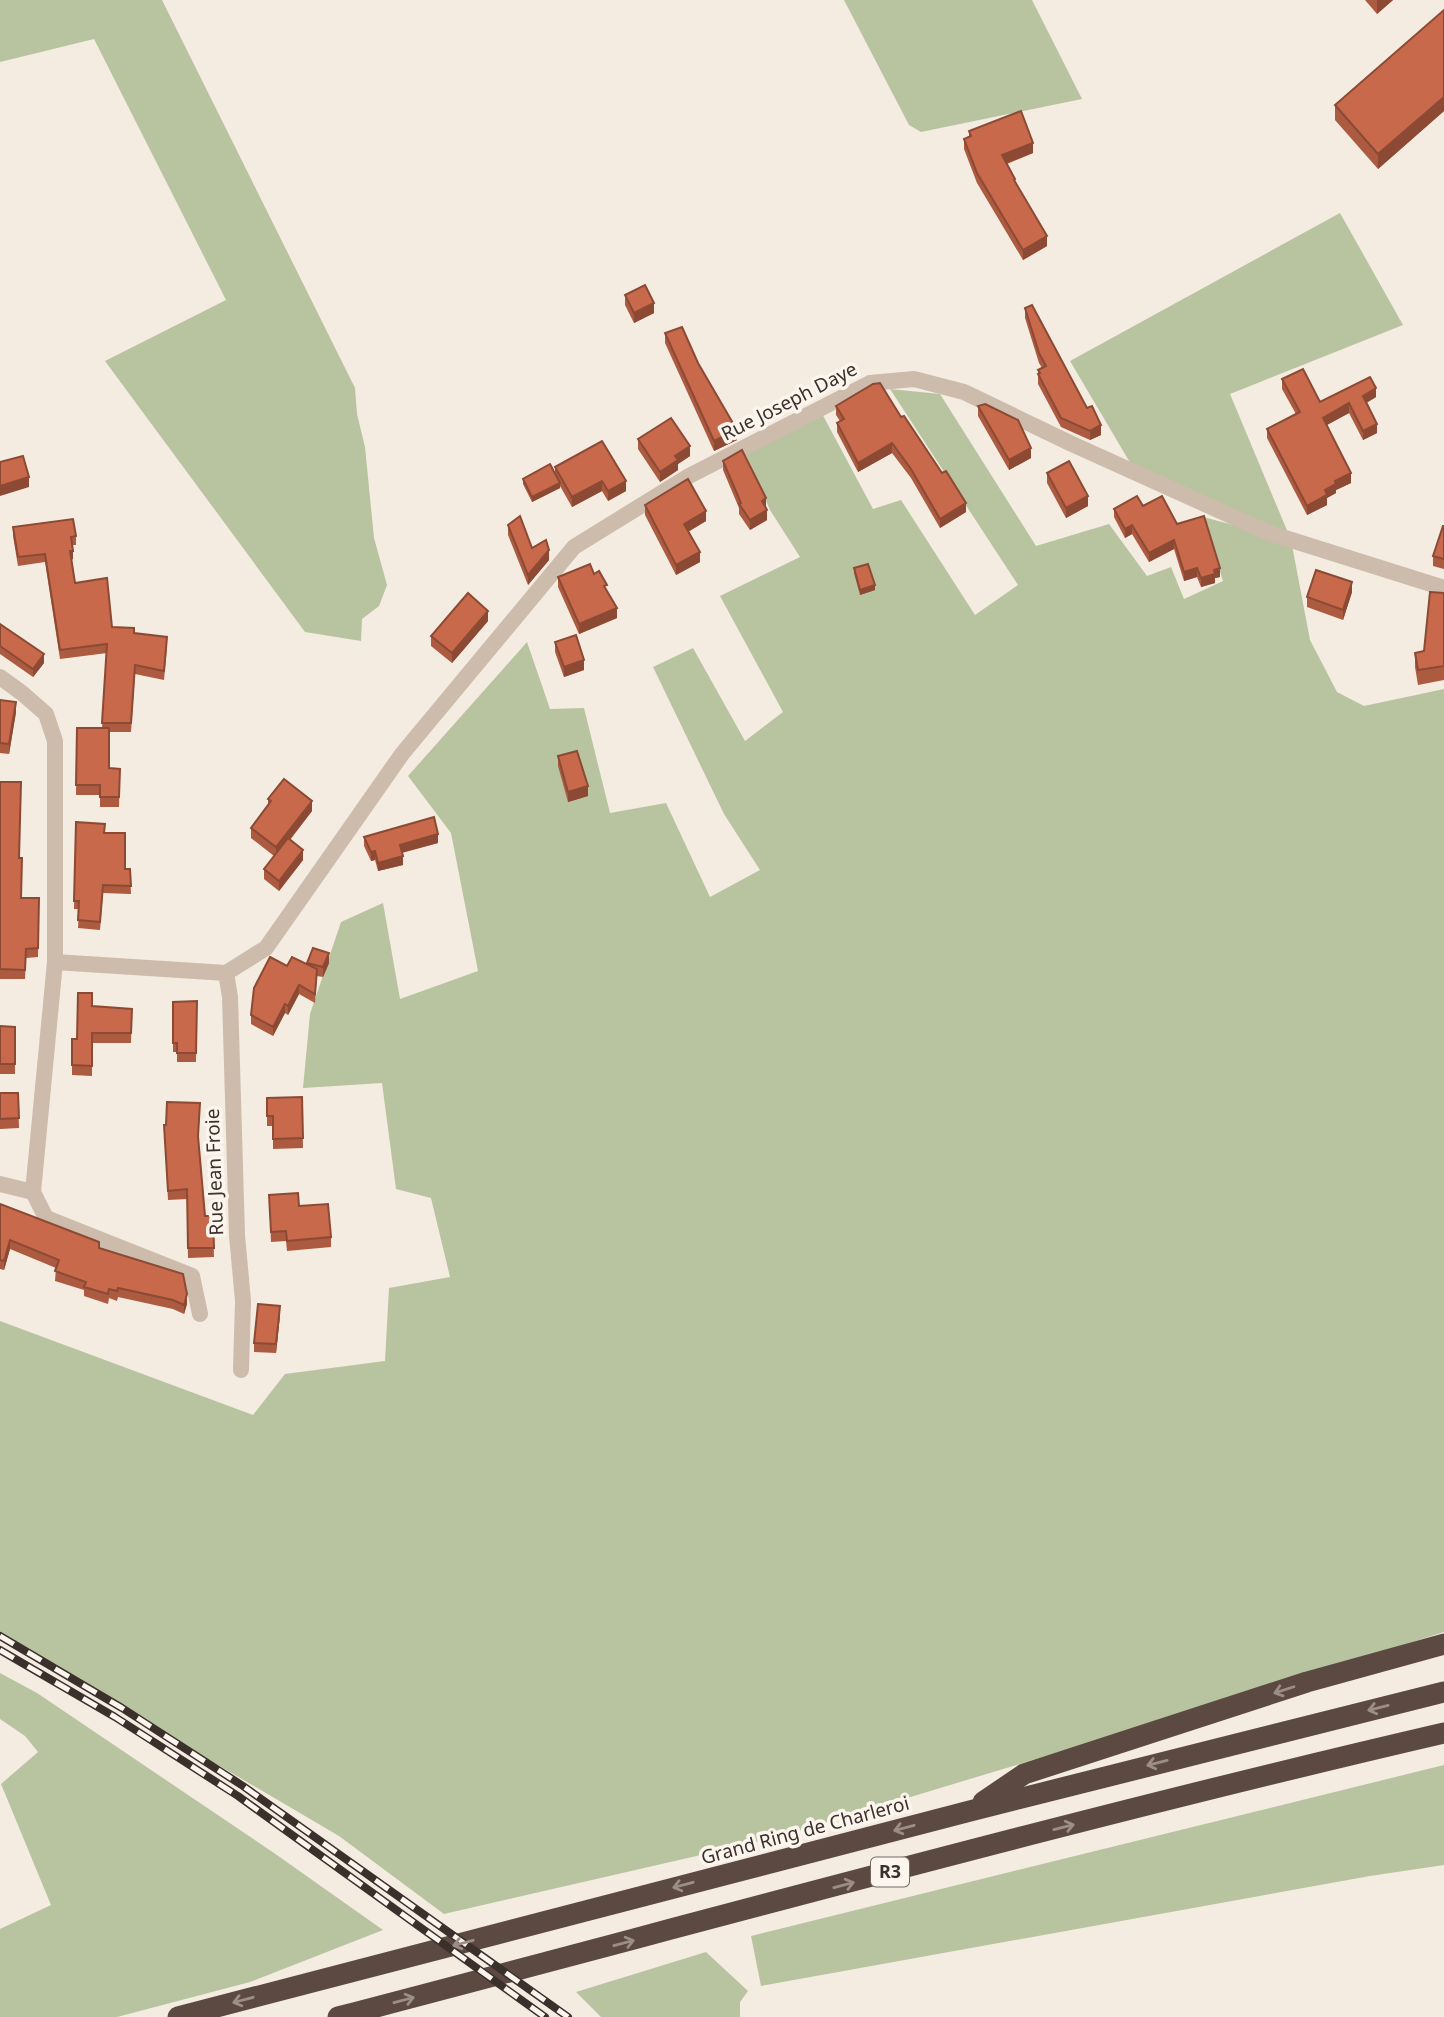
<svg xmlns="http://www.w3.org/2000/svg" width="1444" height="2017" viewBox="0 0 1444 2017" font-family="'Noto Sans',sans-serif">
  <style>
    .green { fill: #b8c4a0 }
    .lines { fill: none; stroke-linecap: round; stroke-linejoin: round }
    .street { stroke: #cdbbac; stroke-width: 16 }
    .highway { stroke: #5c4a42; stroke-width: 21 }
    .rail-casing { stroke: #3b302b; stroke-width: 8 }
    .rail { stroke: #fbf5ee; stroke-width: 5; stroke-dasharray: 16; stroke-linecap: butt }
    .wall { fill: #ac5a40 }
    .shaded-wall { fill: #8c4a34 }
    .building { fill: #c8694b; stroke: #8c4a34; stroke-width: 2 }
    .oneway { stroke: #9c8e87 }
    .labels { text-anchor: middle; stroke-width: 7; stroke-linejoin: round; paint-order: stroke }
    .shield { fill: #fbf5ee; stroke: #756b66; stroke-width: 2 }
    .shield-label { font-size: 18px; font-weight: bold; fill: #3b302b }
    .street-label { font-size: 19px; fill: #3b302b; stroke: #fbf5ee }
  </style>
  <rect width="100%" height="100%" fill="#f4ebe1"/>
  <g class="green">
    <polygon points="0,0 162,0 355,388 357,414 365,447 374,538 387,585 379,606 362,619 361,641 305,632 105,361 226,300 94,39 0,62"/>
    <polygon points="844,0 1032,0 1082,99 921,132 909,125"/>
    <polygon points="1340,213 1403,325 1230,394 1291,540 1310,640 1337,692 1364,706 1444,689 1444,1632 1198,1710 775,1838 444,1914 339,1836 0,1637 0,1321 253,1415 285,1374 385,1361 389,1288 450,1277 431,1198 396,1189 382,1083 303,1088 310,1014 341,922 383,903 400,999 478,971 451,833 408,776 527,642 550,709 584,708 610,813 666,803 710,897 760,870 724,814 653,667 693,648 745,741 783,712 720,596 800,557 770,510 743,448 819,408 873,509 901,500 975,615 1018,585 890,389 940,394 1036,546 1109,524 1147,576 1171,567 1184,599 1223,581 1203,517 1284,538 1135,471 1070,361"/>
    <polygon points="0,1673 37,1693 274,1853 383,1930 250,1982 117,2017 0,2017 0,1929 51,1905 1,1784 38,1752 25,1736 0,1719"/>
    <polygon points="1444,1765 1444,1865 1370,1876 761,1986 751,1936"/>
    <polygon points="706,1952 748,1991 740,2002 740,2017 601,2017 576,1992"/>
  </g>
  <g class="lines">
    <g class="street">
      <polyline points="0,677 22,693 46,714 55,741 55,962 33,1192"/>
      <polyline points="55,962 226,973 230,997 237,1235 243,1301 241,1370"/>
      <polyline points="226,973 266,948 402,754 574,547 689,476 870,383 914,379 964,392 1072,444 1269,533 1444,588"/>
      <polyline points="0,1184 33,1192 46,1218 192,1276 200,1314"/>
    </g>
    <g class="highway">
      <polyline points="983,1802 1024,1774 1307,1682 1444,1644"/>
      <polyline points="178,2017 970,1811 1444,1692"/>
      <path d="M338,2017C706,1921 1073,1819 1444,1733"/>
    </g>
    <defs>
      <g id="rail">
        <polyline points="0,1636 122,1708 243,1786 568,2017"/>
        <polyline points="0,1650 115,1717 238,1796 545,2017"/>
      </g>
    </defs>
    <use href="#rail" class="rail-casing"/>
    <use href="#rail" class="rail"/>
  </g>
  <g class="wall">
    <polygon points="1365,0 1393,0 1377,14"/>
    <polygon points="1444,10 1444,111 1378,169 1335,120 1335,105"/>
    <polygon points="969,131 1033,153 1007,164 1047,246 1023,260 977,183 964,149 964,139 969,137"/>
    <polygon points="625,295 654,313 634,323 625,305"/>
    <polygon points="1025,308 1101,435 1090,440 1061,427 1038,384 1038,370 1042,368 1039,363 1025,318"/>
    <polygon points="665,333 737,440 714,451 665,343"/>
    <polygon points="1282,379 1320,402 1376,397 1366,403 1377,433 1363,440 1349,413 1327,425 1351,483 1336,490 1336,493 1327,498 1327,505 1307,515 1267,438 1267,429 1296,414 1282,389"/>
    <polygon points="836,406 901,417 966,512 940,528 911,478 892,453 858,472 837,432 837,423 840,421 836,415"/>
    <polygon points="978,406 1031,458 1009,470 978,416"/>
    <polygon points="638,439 690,456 678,464 678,470 660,482 638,449"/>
    <polygon points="602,441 626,491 608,501 602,491 572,507 560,486 560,488 532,502 523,484 523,479 555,474 555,467"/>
    <polygon points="723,461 766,508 767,520 750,530 739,514 739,508 723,470"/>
    <polygon points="1047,473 1088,506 1066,518 1047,483"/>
    <polygon points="645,505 706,521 688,532 700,562 676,575 645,515"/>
    <polygon points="1143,506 1177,524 1220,577 1215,578 1215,583 1201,587 1197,577 1184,581 1174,549 1149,562 1132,534 1125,538 1114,517 1114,509"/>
    <polygon points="508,525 532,548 549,560 528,585 508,535"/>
    <polygon points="1444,526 1444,569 1433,566 1433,556"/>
    <polygon points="13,527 76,536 76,545 72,545 73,559 71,560 75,583 112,627 134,633 167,646 164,680 135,674 131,732 109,732 109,768 120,769 119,807 100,807 100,795 76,795 77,728 102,728 107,653 60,659 45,562 18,566 13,536"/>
    <polygon points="854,568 875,590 860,595 854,573"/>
    <polygon points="594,574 607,591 617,618 579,634 558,587 558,577"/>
    <polygon points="1352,592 1343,620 1307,607 1307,597"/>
    <polygon points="1444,593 1444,680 1418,685 1415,667 1415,653 1424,651"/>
    <polygon points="488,621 452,663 431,646 431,636"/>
    <polygon points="0,624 44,663 33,677 0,654"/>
    <polygon points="555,642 584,670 564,677 555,652"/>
    <polygon points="0,700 16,712 9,754 0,753"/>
    <polygon points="558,756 588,796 568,802 558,766"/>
    <polygon points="0,782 20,858 21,898 39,898 38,957 26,958 25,979 0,979"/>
    <polygon points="268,799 312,811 290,840 303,860 279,891 264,879 264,869 274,856 251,838 251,828 268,805"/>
    <polygon points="76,822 105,833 125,869 130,869 131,894 103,893 100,930 78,928 79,909 74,909"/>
    <polygon points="364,837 438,843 402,853 403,865 378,871 375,860 371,861 364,846"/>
    <polygon points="307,963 329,963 323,977 317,976 315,1003 299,994 288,1015 285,1013 273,1036 251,1024 251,1015 287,966 307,964"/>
    <polygon points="197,1001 196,1062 177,1062 177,1052 173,1052 173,1002"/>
    <polygon points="92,1006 132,1009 131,1043 92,1043 92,1076 72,1075 72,1039 77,1039"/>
    <polygon points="0,1026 15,1027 15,1074 0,1074"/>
    <polygon points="0,1093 18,1093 19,1128 0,1129"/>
    <polygon points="302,1097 303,1148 273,1149 273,1126 267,1126 267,1098"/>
    <polygon points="200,1112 198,1140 205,1216 213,1216 214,1257 188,1258 187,1199 168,1200 164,1125"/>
    <polygon points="269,1195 299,1206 331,1237 331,1247 287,1251 286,1241 271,1242"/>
    <polygon points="0,1204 99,1249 187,1304 184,1314 173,1309 118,1297 117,1301 109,1298 108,1304 84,1296 84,1290 55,1281 56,1268 10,1249 4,1270 0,1269"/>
    <polygon points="280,1315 276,1353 254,1352 254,1343"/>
  </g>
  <g class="shaded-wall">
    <polygon points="1377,0 1393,0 1377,14"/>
    <polygon points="1444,97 1444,111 1378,169 1378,154"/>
    <polygon points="1033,143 1033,153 1002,165 1002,155"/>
    <polygon points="1047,236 1047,246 1023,260 1023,250"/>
    <polygon points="654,303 654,313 634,323 634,313"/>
    <polygon points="1376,388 1376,397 1363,405 1363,396"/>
    <polygon points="1349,403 1349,413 1323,427 1323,418"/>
    <polygon points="1377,424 1377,433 1363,440 1363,431"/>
    <polygon points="1101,425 1101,435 1090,440 1090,431"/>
    <polygon points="737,430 737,440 714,451 714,441"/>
    <polygon points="892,443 892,453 858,472 858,463"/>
    <polygon points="690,446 690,456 678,464 678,470 660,482 660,472 675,456"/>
    <polygon points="1031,448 1031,458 1009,470 1009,460"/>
    <polygon points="1351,473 1351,483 1336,490 1336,493 1327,498 1327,505 1307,515 1307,506 1335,481"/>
    <polygon points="29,477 29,487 0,496 0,486"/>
    <polygon points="602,481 602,491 572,507 572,497"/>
    <polygon points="626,481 626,491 608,501 608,491"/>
    <polygon points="560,483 560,488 532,502 532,497"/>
    <polygon points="1088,496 1088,506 1066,518 1066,508"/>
    <polygon points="766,498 766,508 762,501"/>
    <polygon points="966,503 966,512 940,528 940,519"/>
    <polygon points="767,510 767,520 750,530 750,520"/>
    <polygon points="706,511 706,521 684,534 684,524"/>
    <polygon points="1132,525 1132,534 1125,538 1125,529"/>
    <polygon points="1174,540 1174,549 1149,562 1149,553"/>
    <polygon points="549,550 549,560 528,585 528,575"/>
    <polygon points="70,551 73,551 73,559 70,560"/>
    <polygon points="700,552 700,562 676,575 676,565"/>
    <polygon points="1197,568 1197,577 1184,581 1184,572"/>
    <polygon points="1220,568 1220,577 1215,578 1215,583 1201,587 1201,578 1214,570"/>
    <polygon points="1352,582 1352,592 1343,620 1343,610"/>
    <polygon points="875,585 875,590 860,595 860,590"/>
    <polygon points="617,608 617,618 579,634 579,624"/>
    <polygon points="488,611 488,621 452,663 452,653"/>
    <polygon points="44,654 44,663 33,677 33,669"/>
    <polygon points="584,660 584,670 564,677 564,667"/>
    <polygon points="16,702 16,712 9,754 9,744"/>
    <polygon points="588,786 588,796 568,802 568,792"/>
    <polygon points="312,801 312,811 276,857 276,847"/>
    <polygon points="438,834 438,843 400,853 400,845"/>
    <polygon points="303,850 303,860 279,891 279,881"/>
    <polygon points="375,851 375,860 371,861 371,852"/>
    <polygon points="403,856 403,865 378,871 378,863"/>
    <polygon points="329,953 329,963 323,977 323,967"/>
    <polygon points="299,985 299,994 288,1015 288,1006"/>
    <polygon points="285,1004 285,1013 273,1036 273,1027"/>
    <polygon points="10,1240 10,1249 4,1270 4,1261"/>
    <polygon points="187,1294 187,1304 184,1314 184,1305"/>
    <polygon points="280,1306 280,1315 276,1353 276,1344"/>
  </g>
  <g class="building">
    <polygon points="1444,10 1444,97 1378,154 1335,105"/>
    <polygon points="1021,111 1033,143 1002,155 1015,179 1014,180 1047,236 1023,250 977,173 964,139 971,136 969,131"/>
    <polygon points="645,285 654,303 634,313 625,295"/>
    <polygon points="1032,305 1087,408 1092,406 1101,425 1090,431 1061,418 1038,374 1040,373 1038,370 1046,366 1039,353 1025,308"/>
    <polygon points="682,327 698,363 737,430 714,441 665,333"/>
    <polygon points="1303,369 1320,402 1370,377 1376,388 1363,396 1377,424 1363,431 1349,403 1323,418 1351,473 1335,481 1336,484 1325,490 1327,495 1307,506 1267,429 1300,412 1282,379"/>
    <polygon points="880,383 901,417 904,416 942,473 946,471 966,503 940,519 911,469 892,443 858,463 837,423 844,419 836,406 873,384"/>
    <polygon points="985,404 1018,420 1031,448 1009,460 978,406"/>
    <polygon points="671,418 690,446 675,456 678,460 660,472 638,439"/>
    <polygon points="602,441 626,481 608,491 602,481 572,497 555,467"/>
    <polygon points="742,450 766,498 762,501 767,510 750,520 739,504 741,503 723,461"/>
    <polygon points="23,456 29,477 0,486 0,462"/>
    <polygon points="1069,461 1088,496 1066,508 1047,473"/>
    <polygon points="550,464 560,483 532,497 523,479"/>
    <polygon points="688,479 706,511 684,524 700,552 676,565 645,505"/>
    <polygon points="1137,496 1143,506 1162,496 1177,524 1204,516 1220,568 1214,570 1215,574 1201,578 1197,568 1184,572 1174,540 1149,553 1132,525 1125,529 1114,509"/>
    <polygon points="520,516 532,548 546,540 549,550 528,575 508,525"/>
    <polygon points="73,519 76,536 71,537 73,551 70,551 75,583 107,578 112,627 134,628 134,633 167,637 164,671 135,665 131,723 102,723 107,644 60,650 45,554 18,557 13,527"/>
    <polygon points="1443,526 1444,526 1444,559 1433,556"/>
    <polygon points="590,564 594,574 599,571 607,585 604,586 617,608 579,624 558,577"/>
    <polygon points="868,564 875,585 860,590 854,568"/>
    <polygon points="1316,570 1352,582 1343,610 1307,597"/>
    <polygon points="1430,592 1444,593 1444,666 1418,670 1415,653 1424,651"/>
    <polygon points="468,593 488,611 452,653 431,636"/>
    <polygon points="0,624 44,654 33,669 0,646"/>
    <polygon points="576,635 584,660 564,667 555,642"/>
    <polygon points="0,700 16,702 9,744 0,743"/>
    <polygon points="77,728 109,728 109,768 120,769 119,797 100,797 100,785 76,785"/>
    <polygon points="577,751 588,786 568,792 558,756"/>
    <polygon points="284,779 312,801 276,847 251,828 271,801 268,799"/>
    <polygon points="0,782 21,782 19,858 22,858 21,898 39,898 38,948 26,949 25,970 0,969"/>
    <polygon points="434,817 438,834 400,845 403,856 378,863 375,851 371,852 364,837"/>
    <polygon points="76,822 105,824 104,833 125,833 125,869 130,869 131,886 103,885 100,922 78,920 79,901 74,901"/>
    <polygon points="288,838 303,850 279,881 264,869"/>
    <polygon points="313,948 329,953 323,967 307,963"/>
    <polygon points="270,957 287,966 292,957 317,969 315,994 299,985 288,1006 285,1004 273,1027 251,1015 254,988"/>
    <polygon points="78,993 92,993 92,1006 132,1009 131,1033 92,1033 92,1066 72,1065 72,1039 77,1039"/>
    <polygon points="197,1001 196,1053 177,1053 177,1043 173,1043 173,1002"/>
    <polygon points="0,1026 15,1027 15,1064 0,1064"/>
    <polygon points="0,1093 18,1093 19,1118 0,1119"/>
    <polygon points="302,1097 303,1138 273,1139 273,1116 267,1116 267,1098"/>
    <polygon points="167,1102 200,1103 198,1136 205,1216 213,1216 214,1248 188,1248 187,1189 168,1191 164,1125 166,1125"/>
    <polygon points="298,1193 299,1206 328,1204 331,1237 287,1241 286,1231 271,1232 269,1195"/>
    <polygon points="0,1204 99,1242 99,1248 183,1274 187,1294 184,1305 173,1300 118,1288 117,1291 109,1289 108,1294 84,1287 86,1282 55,1271 59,1260 10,1240 4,1261 0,1260"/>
    <polygon points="258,1304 280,1306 276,1344 254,1343"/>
  </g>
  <defs><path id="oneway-shaft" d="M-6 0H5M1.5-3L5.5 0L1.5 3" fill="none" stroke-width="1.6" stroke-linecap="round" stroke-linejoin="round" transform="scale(1.75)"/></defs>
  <g class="oneway">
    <use href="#oneway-shaft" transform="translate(1284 1690) rotate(162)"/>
    <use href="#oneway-shaft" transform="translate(1378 1708) rotate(166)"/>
    <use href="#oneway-shaft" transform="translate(1157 1763) rotate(166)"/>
    <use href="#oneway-shaft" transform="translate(1064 1827) rotate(-14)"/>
    <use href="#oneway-shaft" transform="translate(904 1828) rotate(165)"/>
    <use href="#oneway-shaft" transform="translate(683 1885) rotate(165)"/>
    <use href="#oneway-shaft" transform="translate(844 1885) rotate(-15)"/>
    <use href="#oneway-shaft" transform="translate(463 1943) rotate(165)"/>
    <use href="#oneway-shaft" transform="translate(624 1943) rotate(-15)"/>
    <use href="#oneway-shaft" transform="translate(243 2000) rotate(165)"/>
    <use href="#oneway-shaft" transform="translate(404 2000) rotate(-15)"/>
  </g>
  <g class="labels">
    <rect class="shield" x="871" y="1857.5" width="38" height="29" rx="5"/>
    <g class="shield-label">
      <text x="890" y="1878">R3</text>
    </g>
    <g class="street-label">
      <text transform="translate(789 401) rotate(-27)" y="7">Rue Joseph Daye</text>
      <text transform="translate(214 1172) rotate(-92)" y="7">Rue Jean Froie</text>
      <text transform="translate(805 1830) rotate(-15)" y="7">Grand Ring de Charleroi</text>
    </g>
  </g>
</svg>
